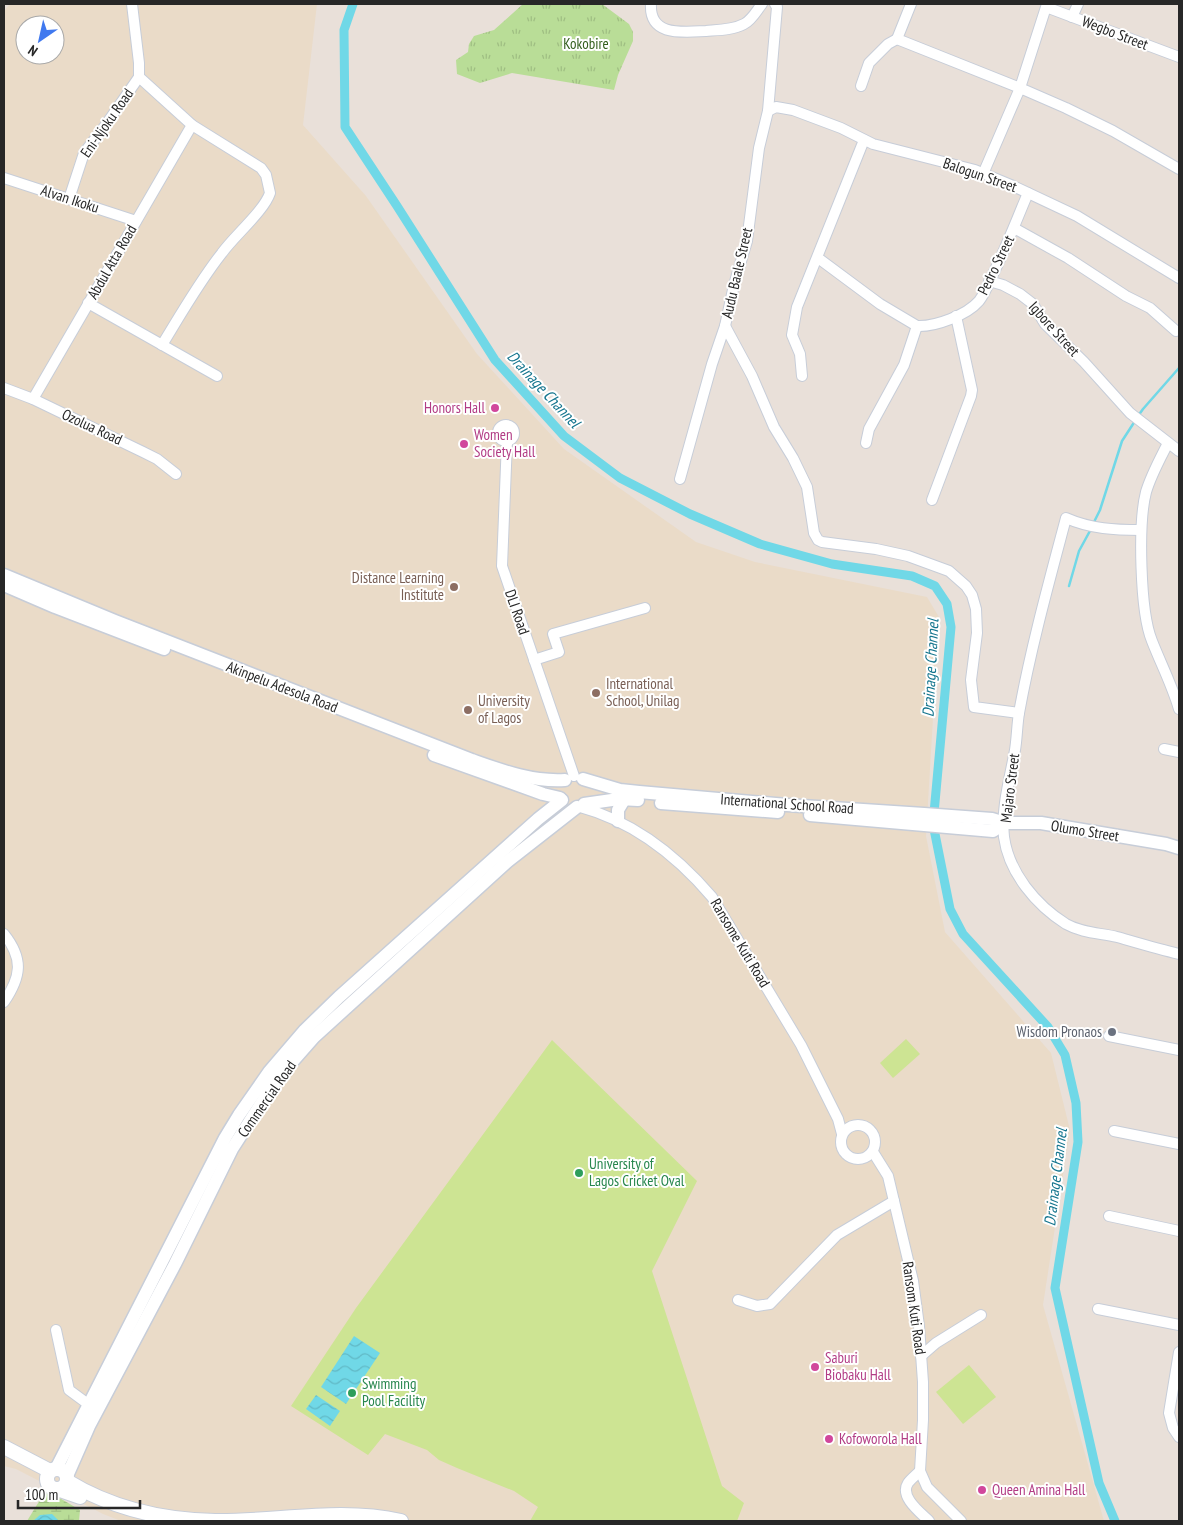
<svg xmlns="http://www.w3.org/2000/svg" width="1183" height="1525" viewBox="0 0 1183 1525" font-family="'PT Sans Narrow',sans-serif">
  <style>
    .education { fill: #eadbc8; fill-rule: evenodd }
    .grass { fill: url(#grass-tufts) }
    .wetland { fill: url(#wetland-marsh) }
    .pitch { fill: #cde493 }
    .water { fill: url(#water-waves) }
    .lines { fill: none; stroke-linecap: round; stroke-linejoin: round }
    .stream { stroke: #70d8e7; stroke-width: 2.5 }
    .canal { stroke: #70d8e7; stroke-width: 9 }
    .minor-casing { stroke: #c7cdd8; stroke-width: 12 }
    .tertiary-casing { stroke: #c7cdd8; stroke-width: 15 }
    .secondary-casing { stroke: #c7cdd8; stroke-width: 16 }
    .minor { stroke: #fff; stroke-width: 10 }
    .tertiary { stroke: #fff; stroke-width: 12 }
    .secondary { stroke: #fff; stroke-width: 14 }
    .hotel-dot { fill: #d1479c; stroke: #fff; stroke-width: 2 }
    .education-dot { fill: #8d6e63; stroke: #fff; stroke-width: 2 }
    .worship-dot { fill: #6b7280; stroke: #fff; stroke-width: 2 }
    .leisure-dot { fill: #2e9e5b; stroke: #fff; stroke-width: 2 }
    .labels { text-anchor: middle; stroke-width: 4; stroke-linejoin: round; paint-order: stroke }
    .street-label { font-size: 15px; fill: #272727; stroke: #fff }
    .park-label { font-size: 15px; fill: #335e1d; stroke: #fff }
    .hotel-label { font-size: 15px; fill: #b23c85; stroke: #fff; text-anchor: start }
    .education-label { font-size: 15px; fill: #785e54; stroke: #fff; text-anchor: start }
    .worship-label { font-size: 15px; fill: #5b616d; stroke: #fff; text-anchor: end }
    .leisure-label { font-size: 15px; fill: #27864d; stroke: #fff; text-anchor: start }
    .water-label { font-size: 16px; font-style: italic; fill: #14758e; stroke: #fff }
  </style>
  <defs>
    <pattern id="grass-tufts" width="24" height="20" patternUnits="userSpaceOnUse" patternTransform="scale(1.25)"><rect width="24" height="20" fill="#b9dd97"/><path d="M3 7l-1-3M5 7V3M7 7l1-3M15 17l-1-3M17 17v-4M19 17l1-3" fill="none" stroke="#9fbe82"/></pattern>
    <pattern id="wetland-marsh" width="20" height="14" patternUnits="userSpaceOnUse" patternTransform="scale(1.25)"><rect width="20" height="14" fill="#b9dd97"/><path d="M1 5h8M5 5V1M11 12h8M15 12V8" fill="none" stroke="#9fbe82"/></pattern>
    <pattern id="water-waves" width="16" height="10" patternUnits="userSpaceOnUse" patternTransform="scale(1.25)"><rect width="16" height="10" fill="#70d8e7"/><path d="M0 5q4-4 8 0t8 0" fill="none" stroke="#61b9c6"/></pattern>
  </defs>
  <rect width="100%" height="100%" fill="#e9e0d9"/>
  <path class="education" d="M10,4H317L303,125L366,196L477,354L564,449L696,542L755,562L927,597L939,617L926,836L945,932L1051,1053L1070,1130L1043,1305L1104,1521H121L103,1514L16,1469L4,1466V11ZM25,25H55V55H25Z"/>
  <polygon class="grass" points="523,4 602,4 629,24 633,32 633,41 618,75 614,90 512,73 480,83 457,74 456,60 468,52 469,44 474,36 494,30"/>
  <polygon class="wetland" points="46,1490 80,1510 79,1521 27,1521"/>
  <g class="pitch">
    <polygon points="906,1039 920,1054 893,1078 880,1063"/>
    <polygon points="552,1040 697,1181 652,1271 722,1486 744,1503 737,1521 530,1521 538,1507 514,1491 457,1468 439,1460 427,1450 385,1434 368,1455 291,1406 356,1308"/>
    <polygon points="969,1365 996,1397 963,1424 936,1392"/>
  </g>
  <g class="water">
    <polygon points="354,1336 380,1353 346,1404 321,1387"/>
    <polygon points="316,1395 340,1411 330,1426 306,1409"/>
    <polygon points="52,1514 59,1521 33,1521 40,1515"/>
  </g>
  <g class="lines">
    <g class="stream">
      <polyline points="1138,416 1143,409 1179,368"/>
      <polyline points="1093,524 1100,510 1122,441 1135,421"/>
      <polyline points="1069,586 1079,551 1091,529"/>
    </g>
    <polyline class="canal" points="353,4 344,30 345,127 397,206 495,360 564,436 620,478 690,514 760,544 832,564 912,576 935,586 947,604 951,627 933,824 950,909 963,934 1048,1027 1065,1055 1076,1103 1078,1142 1055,1288 1099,1483 1115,1521"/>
    <defs>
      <g id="minor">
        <polyline points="132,4 139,63 139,77"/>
        <path d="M651,4C649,37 683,32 706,31C719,30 733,30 744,24C752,20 757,10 762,4"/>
        <polyline points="911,4 897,39 1020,88 1046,7 1179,57"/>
        <polyline points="1072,17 1078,4"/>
        <path d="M139,77L192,125L261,168L266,175L270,193C264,211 234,236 222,253C199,282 181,314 162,345"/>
        <polyline points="861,86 869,63 888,44 897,39"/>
        <polyline points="768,111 776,107 793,110 841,128 873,144 975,170 1011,185 1077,216 1179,278"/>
        <polyline points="983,174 1020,88 1066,108 1113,131 1179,169"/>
        <polyline points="4,178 136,221"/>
        <polyline points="69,199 84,153 105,126 139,77"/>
        <polyline points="1014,228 1068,258 1126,296 1150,308 1176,331"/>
        <path d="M818,258L880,304L917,326C935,327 967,315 979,301C986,292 990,280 995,270C1007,245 1017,219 1028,193"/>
        <polyline points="989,281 1003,285 1020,294 1033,304 1045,324 1084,362 1130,413 1179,451"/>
        <polyline points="88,303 217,376"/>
        <polyline points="725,326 752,376 774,427 793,458 807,487 814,533 818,540 822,542 876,549 908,556 949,571 966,586 972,595 976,609 977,633 971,680 974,707 1019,713"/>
        <polyline points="802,376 800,354 792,335 797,307 864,140"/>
        <polyline points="4,388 33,399 143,452 157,459 176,474"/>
        <polyline points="33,399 192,125"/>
        <circle cx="506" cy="433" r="8"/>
        <polyline points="507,441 502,566 574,776"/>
        <polyline points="866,443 869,429 904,365 917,326"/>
        <path d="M1168,443C1160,459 1151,475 1146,492C1138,523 1140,612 1152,641C1161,664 1172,685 1179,709"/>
        <polyline points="680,479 712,364 725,326 734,285 747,241 759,148 768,111 777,7 775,4"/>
        <polyline points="932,500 971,396 972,390 956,316"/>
        <path d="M1141,530C1115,530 1091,529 1066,518C1049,582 1031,647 1019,713C1017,725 1017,738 1015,750C1010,778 1001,808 1004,837C1009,873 1036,905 1066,924C1082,933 1100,933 1117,937C1138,943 1158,949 1179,954"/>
        <polyline points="534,660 559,652 553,634 645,608"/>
        <polyline points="1164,749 1179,752"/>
        <path d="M580,807C632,821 677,856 712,897L801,1045L838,1119L842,1134"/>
        <path d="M4,934C24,959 21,977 4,1002"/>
        <polyline points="1109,1036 1179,1050"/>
        <circle cx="858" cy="1142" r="17"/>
        <polyline points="1114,1131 1179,1144"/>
        <polyline points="873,1152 888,1176 913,1281 919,1326 923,1382 923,1420 920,1471 927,1487 961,1521"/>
        <polyline points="1109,1216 1179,1231"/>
        <polyline points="738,1300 757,1306 770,1304 837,1235 894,1201"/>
        <polyline points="1098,1309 1179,1325"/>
        <polyline points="56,1330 69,1390 88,1404"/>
        <polyline points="1179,1352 1169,1413 1173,1428 1179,1437"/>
        <polyline points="921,1356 936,1343 981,1315"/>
        <path d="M920,1471C916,1475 911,1479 908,1483C899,1497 921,1513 929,1521"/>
      </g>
      <g id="tertiary">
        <path d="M4,575L115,621L472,760C503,771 532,782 565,780"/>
        <polyline points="4,585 55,607 164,649"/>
        <polyline points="434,755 543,794 560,798"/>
        <polyline points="583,779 620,790 639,792 787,805 924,814 992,819 1005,823 1041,823 1166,844 1179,848"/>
        <polyline points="661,803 778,812"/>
        <polyline points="584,804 619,799 638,800"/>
        <polyline points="810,815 993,831 1005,823"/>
        <polyline points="618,821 618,810 624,800"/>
        <polyline points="56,1469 225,1138 239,1115 269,1072 305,1030 339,997 538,819 562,800"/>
        <polyline points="67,1476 89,1426 175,1264 232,1149 277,1079 314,1037 508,861 577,807"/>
      </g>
      <g id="secondary">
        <polyline points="4,1447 50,1471"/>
        <circle cx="57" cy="1479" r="10"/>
        <path d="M67,1481C111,1508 164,1520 215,1521C277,1522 339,1507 401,1521"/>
        <polyline points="57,1489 80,1497"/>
      </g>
    </defs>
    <use href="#minor" class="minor-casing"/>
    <use href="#tertiary" class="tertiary-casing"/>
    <use href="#secondary" class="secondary-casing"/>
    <use href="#minor" class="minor"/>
    <use href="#tertiary" class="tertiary"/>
    <use href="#secondary" class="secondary"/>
  </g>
  <g class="hotel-dot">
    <circle cx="495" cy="408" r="5"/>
    <circle cx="464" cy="444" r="5"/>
    <circle cx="815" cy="1367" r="5"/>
    <circle cx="829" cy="1439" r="5"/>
    <circle cx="982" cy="1490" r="5"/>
  </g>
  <g class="education-dot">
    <circle cx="454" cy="587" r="5"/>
    <circle cx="596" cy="693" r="5"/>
    <circle cx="468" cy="710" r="5"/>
  </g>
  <circle class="worship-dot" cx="1112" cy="1032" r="5"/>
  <g class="leisure-dot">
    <circle cx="579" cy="1173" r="5"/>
    <circle cx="352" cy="1393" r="5"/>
  </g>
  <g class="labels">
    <g class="street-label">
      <text transform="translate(1115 33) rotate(21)" y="5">Wegbo Street</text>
      <text transform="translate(107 123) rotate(-55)" y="5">Eni-Njoku Road</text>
      <text transform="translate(980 175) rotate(19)" y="5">Balogun Street</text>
      <text transform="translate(70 199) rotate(18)" y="5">Alvan Ikoku</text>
      <text transform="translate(112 262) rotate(-60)" y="5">Abdul Atta Road</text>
      <text transform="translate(996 265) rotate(-64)" y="5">Pedro Street</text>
      <text transform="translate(737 273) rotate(-77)" y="5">Audu Baale Street</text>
      <text transform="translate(1054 329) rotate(48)" y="5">Igbore Street</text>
      <text transform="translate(92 427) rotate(25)" y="5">Ozolua Road</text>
      <text transform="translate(517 612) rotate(71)" y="5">DLI Road</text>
      <text transform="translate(282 687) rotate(21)" y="5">Akinpelu Adesola Road</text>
      <text transform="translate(1010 788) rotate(-83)" y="5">Majaro Street</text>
      <text transform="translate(787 804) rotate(4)" y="5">International School Road</text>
      <text transform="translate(1085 831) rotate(9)" y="5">Olumo Street</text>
      <text transform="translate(740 943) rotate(59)" y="5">Ransome Kuti Road</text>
      <text transform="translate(267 1099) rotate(-55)" y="5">Commercial Road</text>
      <text transform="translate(914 1308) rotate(82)" y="5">Ransom Kuti Road</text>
    </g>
    <g class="park-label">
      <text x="586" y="49">Kokobire</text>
    </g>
    <g class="hotel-label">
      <text x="485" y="413" text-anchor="end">Honors Hall</text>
      <text x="474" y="440">Women<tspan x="474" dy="17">Society Hall</tspan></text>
      <text x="825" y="1363">Saburi<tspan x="825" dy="17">Biobaku Hall</tspan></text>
      <text x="839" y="1444">Kofoworola Hall</text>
      <text x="992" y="1495">Queen Amina Hall</text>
    </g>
    <g class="education-label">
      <text x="444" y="583" text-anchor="end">Distance Learning<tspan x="444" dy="17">Institute</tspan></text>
      <text x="606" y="689">International<tspan x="606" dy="17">School, Unilag</tspan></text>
      <text x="478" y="706">University<tspan x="478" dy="17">of Lagos</tspan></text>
    </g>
    <g class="worship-label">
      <text x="1102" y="1037">Wisdom Pronaos</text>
    </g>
    <g class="leisure-label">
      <text x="589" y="1169">University of<tspan x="589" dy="17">Lagos Cricket Oval</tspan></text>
      <text x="362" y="1389">Swimming<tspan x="362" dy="17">Pool Facility</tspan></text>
    </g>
    <g class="water-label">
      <text transform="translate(544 389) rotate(47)" y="6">Drainage Channel</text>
      <text transform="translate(930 668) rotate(-87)" y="6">Drainage Channel</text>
      <text transform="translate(1055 1177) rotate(-83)" y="6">Drainage Channel</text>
    </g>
  </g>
  <rect width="1183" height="1525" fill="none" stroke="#272727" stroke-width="10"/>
  <g transform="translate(40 40) rotate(214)"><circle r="24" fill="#ffffff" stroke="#a9a9a9"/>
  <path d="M0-4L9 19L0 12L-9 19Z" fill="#4079ef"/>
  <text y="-8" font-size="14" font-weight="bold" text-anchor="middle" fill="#272727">N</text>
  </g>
  <path d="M18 1500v8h122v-8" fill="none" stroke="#272727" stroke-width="2.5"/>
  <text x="25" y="1500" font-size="15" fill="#272727" stroke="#ffffff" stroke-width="4" paint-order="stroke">100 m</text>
</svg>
